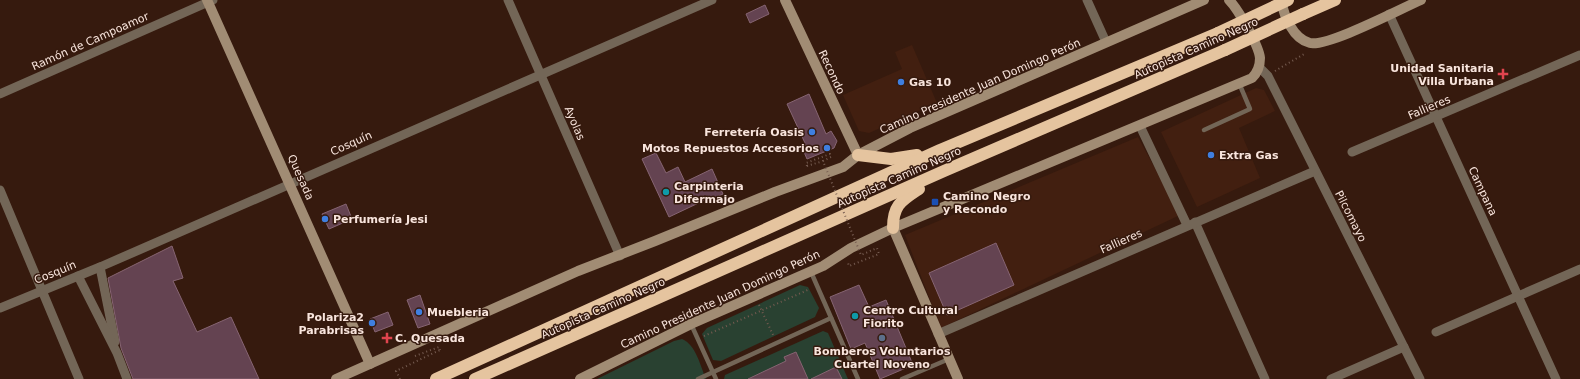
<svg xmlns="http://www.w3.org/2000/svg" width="1580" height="379" viewBox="0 0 1580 379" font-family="'DejaVu Sans',sans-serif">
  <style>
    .built { fill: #421f10 }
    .green { fill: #294131 }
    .building { fill: #644351; stroke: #866472 }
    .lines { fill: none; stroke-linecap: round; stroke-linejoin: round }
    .path { stroke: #755b50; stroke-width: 2; stroke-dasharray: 1 3; stroke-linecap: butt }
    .lane { stroke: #736657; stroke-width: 4.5 }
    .street { stroke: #736657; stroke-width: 9 }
    .secondary { stroke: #a18c74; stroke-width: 10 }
    .highway { stroke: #e5c49f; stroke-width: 12 }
    .path-bridge { stroke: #755b50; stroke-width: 2; stroke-dasharray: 1 3; stroke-linecap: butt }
    .highway-bridge { stroke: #e5c49f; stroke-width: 12 }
    .health-dot { fill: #e0444e; stroke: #361a0e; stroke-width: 1.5 }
    .shop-dot { fill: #3f7fe0; stroke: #361a0e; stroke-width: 1.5 }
    .culture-dot { fill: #0f9aa8; stroke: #361a0e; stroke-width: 1.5 }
    .transit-dot { fill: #1a4fb4; stroke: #361a0e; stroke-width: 1.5 }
    .service-dot { fill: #5c6f8a; stroke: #361a0e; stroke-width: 1.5 }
    .labels { text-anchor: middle; stroke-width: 3; stroke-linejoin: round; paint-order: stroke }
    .street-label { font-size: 11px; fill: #f9e5dd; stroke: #361a0e }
    .poi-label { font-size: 11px; font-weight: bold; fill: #f9e5dd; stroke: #361a0e; text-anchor: start }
  </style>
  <rect width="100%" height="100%" fill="#361a0e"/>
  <g class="built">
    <polygon points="912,45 937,103 869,133 859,131 843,95 902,69 895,52"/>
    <polygon points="1256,88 1264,90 1275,111 1239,128 1260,178 1197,207 1161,132"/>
    <polygon points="1138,137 1180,215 941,328 905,235"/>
  </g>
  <g class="green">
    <polygon points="800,285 808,287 819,308 815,317 721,361 713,360 702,334 707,328"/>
    <polygon points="823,331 828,333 848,379 724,379 725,375"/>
    <path d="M682,339C696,345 700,365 706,379H597L674,341Z"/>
  </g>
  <g class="building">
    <polygon points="765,5 769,14 750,23 746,14"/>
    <polygon points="809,94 826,134 831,131 837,141 834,148 807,159 801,145 805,143 787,104"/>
    <polygon points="656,153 666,173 678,167 685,182 712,169 723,194 710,200 709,198 669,217 642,159"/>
    <polygon points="346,204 352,219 329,229 322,214"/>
    <polygon points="996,243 1014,285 947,315 929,273"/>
    <polygon points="172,246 183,278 173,281 197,332 231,317 259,379 133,379 121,348 108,278"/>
    <polygon points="859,285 869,307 886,300 913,365 880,379 865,343 851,349 830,297"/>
    <polygon points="420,295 430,324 418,328 407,300"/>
    <polygon points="388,312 393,325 375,332 370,319"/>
    <polygon points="796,352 808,379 748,379 786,361 784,357"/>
    <polygon points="836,367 842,379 811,379"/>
  </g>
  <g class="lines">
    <g class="path">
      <polyline points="1275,71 1306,53"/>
      <polyline points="807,166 820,162 820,164"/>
      <polyline points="759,305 774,337"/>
      <polyline points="704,336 810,289"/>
      <polyline points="415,356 439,347 440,350"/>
      <polyline points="400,379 396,371 440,350"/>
    </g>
    <g class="lane">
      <polyline points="1204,130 1250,109 1239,83"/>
      <polyline points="811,272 858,379"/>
      <polyline points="691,324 716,379"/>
      <polyline points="698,379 831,318"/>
      <polyline points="902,379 949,359"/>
    </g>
    <g class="street">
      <polyline points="508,0 620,256"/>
      <polyline points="1087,0 1106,42"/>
      <polyline points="1389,14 1556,379"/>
      <polyline points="1259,67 1268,76 1420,379"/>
      <polyline points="0,94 213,0"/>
      <polyline points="1140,126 1187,225"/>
      <polyline points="1352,152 1580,55"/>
      <polyline points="0,190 79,379"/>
      <polyline points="1195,222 1265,379"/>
      <polyline points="100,267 115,342"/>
      <polyline points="78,276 117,353 127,379"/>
      <polyline points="0,308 100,267 712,0"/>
      <polyline points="1436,332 1580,269"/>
      <polyline points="938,334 1315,171"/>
      <polyline points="1331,379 1404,347"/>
    </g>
    <g class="secondary">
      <polyline points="207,0 370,364"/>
      <polyline points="785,0 858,155"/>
      <path d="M1281,0C1284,16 1293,39 1310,43C1328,47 1400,9 1421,0"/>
      <polyline points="893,228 958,379"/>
      <polyline points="336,379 578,271 655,241 775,192 843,167 858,155 910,128 1204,0"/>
      <path d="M580,379L691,324L823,266L851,248L893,228L1252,78C1257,73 1260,66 1260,58C1259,46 1238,9 1229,0"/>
    </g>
    <g class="highway">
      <polyline points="1303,14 1335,0"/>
      <polyline points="858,155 891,159 917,155"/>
      <path d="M893,228C893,205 901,201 919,189"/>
      <polyline points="436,379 940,150 1218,33"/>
      <polyline points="475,379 944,171 1225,50"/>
    </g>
    <polyline class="path-bridge" points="807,166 806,163 830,154 831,157 823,161 861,255 877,248 879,254 849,266 848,263"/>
    <g class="highway-bridge">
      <polyline points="1218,33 1288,0"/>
      <polyline points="1225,50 1303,14"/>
    </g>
  </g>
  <g class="health-dot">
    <path d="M1501 68h4v4h4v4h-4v4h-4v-4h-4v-4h4z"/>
    <path d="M385 332h4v4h4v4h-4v4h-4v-4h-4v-4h4z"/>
  </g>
  <g class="shop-dot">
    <circle cx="901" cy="82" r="4"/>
    <circle cx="812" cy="132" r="4"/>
    <circle cx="827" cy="148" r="4"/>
    <circle cx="1211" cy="155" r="4"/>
    <circle cx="325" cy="219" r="4"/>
    <circle cx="419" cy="312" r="4"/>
    <circle cx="372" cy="323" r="4"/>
  </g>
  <g class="culture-dot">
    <circle cx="666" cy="192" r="4"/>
    <circle cx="855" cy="316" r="4"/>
  </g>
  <rect class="transit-dot" x="931" y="198" width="8" height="8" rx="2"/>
  <circle class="service-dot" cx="882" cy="338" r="4"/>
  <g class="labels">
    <g class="street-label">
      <text transform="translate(90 41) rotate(-24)" y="4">Ramón de Campoamor</text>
      <text transform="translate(1196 48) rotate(-24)" y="4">Autopista Camino Negro</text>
      <text transform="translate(832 72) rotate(65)" y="4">Recondo</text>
      <text transform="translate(980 86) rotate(-24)" y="4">Camino Presidente Juan Domingo Perón</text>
      <text transform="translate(1429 107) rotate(-23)" y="4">Fallieres</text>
      <text transform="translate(575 123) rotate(67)" y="4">Ayolas</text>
      <text transform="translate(351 143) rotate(-24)" y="4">Cosquín</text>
      <text transform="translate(301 177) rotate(66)" y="4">Quesada</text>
      <text transform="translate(899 177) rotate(-24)" y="4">Autopista Camino Negro</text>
      <text transform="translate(1483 191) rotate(65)" y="4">Campana</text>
      <text transform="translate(1351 216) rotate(63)" y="4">Pilcomayo</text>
      <text transform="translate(1121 241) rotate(-24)" y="4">Fallieres</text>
      <text transform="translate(55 272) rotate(-22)" y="4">Cosquín</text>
      <text transform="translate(720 299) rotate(-25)" y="4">Camino Presidente Juan Domingo Perón</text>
      <text transform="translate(603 308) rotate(-24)" y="4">Autopista Camino Negro</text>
    </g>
    <g class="poi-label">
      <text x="1494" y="72" text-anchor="end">Unidad Sanitaria<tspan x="1494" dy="13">Villa Urbana</tspan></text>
      <text x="909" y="86">Gas 10</text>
      <text x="804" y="136" text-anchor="end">Ferretería Oasis</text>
      <text x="819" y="152" text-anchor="end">Motos Repuestos Accesorios</text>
      <text x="1219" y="159">Extra Gas</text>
      <text x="674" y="190">Carpinteria<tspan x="674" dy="13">Difermajo</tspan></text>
      <text x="943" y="200">Camino Negro<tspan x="943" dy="13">y Recondo</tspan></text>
      <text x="333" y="223">Perfumería Jesi</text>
      <text x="863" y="314">Centro Cultural<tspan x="863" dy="13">Fiorito</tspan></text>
      <text x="427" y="316">Muebleria</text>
      <text x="364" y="321" text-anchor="end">Polariza2<tspan x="364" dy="13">Parabrisas</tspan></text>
      <text x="395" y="342">C. Quesada</text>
      <text x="882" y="355" text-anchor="middle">Bomberos Voluntarios<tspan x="882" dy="13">Cuartel Noveno</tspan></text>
    </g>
  </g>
</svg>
